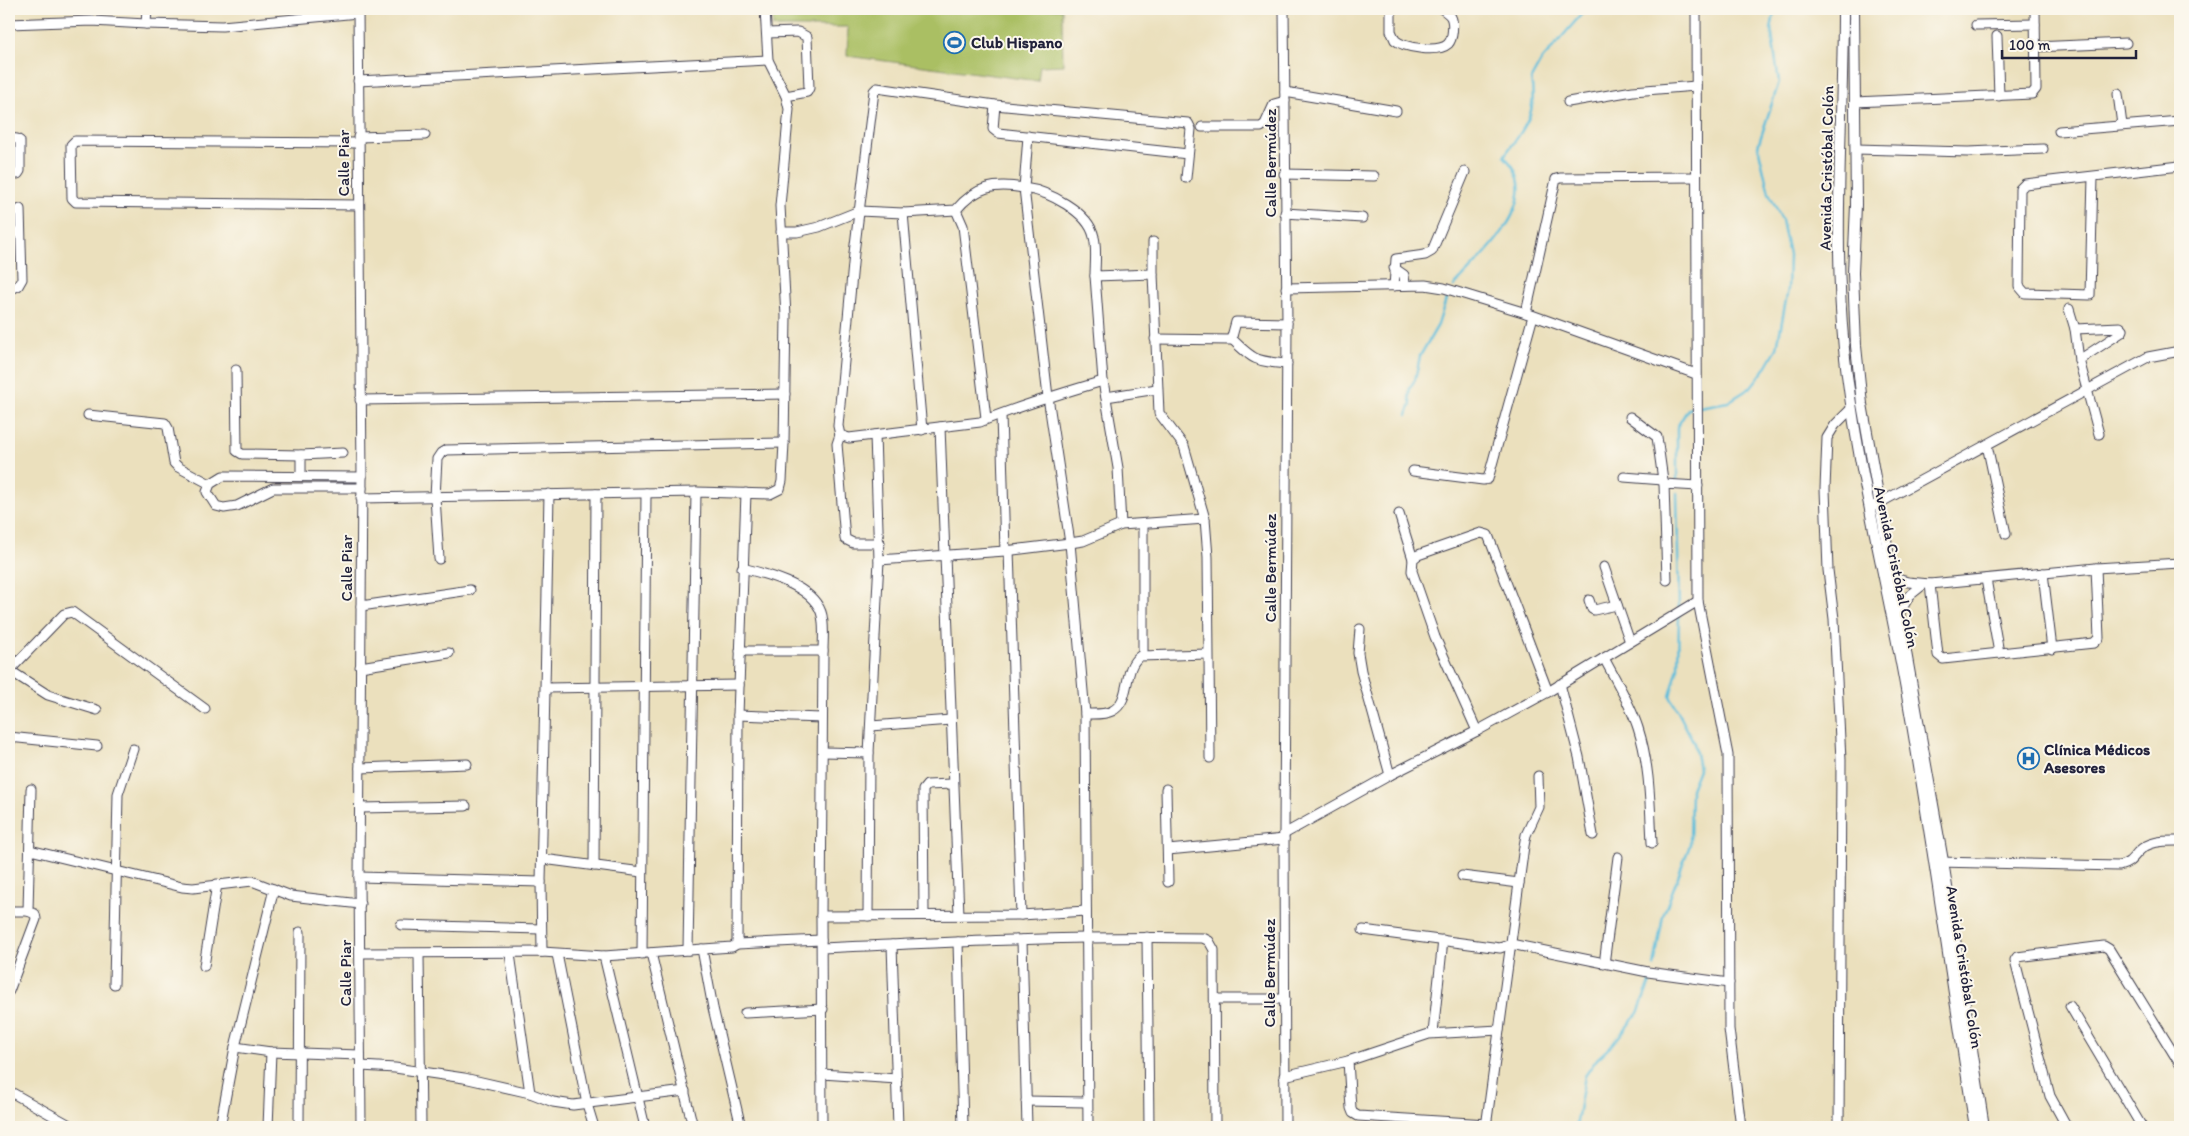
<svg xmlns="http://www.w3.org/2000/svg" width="2189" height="1136" viewBox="0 0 2189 1136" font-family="Itim,sans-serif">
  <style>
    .green { fill: #aabf64; stroke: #667050 }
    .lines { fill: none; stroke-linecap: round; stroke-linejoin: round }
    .stream { stroke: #5dbddb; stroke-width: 2.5 }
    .minor-casing { stroke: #403e4e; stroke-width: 11 }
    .tertiary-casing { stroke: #403e4e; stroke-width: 12 }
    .minor { stroke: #fff; stroke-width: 9 }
    .tertiary { stroke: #fff; stroke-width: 10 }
    .labels { text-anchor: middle; stroke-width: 4; stroke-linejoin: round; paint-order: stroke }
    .poi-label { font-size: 16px; font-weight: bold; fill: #22223b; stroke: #fbf7ec; text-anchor: start }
    .street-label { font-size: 16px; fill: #22223b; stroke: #fbf7ec }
  </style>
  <rect width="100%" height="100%" fill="#fbf7ec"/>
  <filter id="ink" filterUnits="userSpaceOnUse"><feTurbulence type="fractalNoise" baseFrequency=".02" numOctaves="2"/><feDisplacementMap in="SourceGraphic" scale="10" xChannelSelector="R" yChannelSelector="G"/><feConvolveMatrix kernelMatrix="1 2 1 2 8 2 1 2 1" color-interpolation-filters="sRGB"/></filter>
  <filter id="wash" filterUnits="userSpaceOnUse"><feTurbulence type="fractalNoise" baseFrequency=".0096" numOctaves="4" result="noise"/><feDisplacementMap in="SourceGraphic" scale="20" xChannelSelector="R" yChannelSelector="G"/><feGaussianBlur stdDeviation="1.12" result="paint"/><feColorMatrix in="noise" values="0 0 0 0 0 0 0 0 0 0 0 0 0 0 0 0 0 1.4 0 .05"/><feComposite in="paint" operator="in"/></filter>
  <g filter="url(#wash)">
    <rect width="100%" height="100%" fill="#ebe0bd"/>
    <polygon class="green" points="773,9 1062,9 1063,65 1040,66 1038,81 847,56 848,27 773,27"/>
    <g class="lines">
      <g class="stream">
        <path d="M1454,286C1477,262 1529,215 1518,178C1516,169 1510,163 1504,156C1524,129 1538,114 1531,79L1541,61L1586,9"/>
        <polyline points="1407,415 1411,404 1409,397 1410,387 1415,380 1420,356 1438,325 1447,296"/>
        <polyline points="1677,480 1677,427 1688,409 1728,402 1750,388 1765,369 1777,348 1788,289 1789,255 1782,220 1769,193 1758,146 1779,82 1771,29 1775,9"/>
        <polyline points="1677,493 1679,609"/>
        <polyline points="1654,966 1663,916 1690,845 1691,789 1699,769 1694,743 1670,696 1678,668 1679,614"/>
        <polyline points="1576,1127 1585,1076 1597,1059 1612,1045 1638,1013 1652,977"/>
      </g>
    </g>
  </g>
  <g filter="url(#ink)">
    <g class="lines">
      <defs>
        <g id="minor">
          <polyline points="147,9 146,24 222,26 358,13"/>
          <polyline points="358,9 362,477 359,877 361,1127"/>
          <polyline points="1284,9 1287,323 1284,834 1285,1127"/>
          <path d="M1391,9V31L1395,40C1404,48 1438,53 1448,44C1453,39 1454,23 1451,17C1449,14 1445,11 1442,9"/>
          <polyline points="1696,9 1698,601 1728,755 1729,1029 1741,1127"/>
          <polyline points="9,24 92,21 146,24"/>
          <polyline points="1976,25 2035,24"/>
          <polyline points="767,33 798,32 807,37 809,88 807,92 786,96"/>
          <polyline points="1997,36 1999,96"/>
          <polyline points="2035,47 2126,43"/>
          <polyline points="358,81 768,60"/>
          <polyline points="1285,92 1396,111"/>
          <polyline points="2118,94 2122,125"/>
          <polyline points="1568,102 1633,91 1696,86"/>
          <polyline points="1855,102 2032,94 2036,89 2035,9"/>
          <polyline points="995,105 993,129 998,133 1188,154"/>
          <polyline points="1202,127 1261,127 1265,124 1274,104 1285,101"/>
          <polyline points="2059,131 2180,121"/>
          <path d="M1028,136L1024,188C1048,191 1089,212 1094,237C1097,249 1095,264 1095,276L1153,274L1159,413L1184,446L1205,519L1208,557L1210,758"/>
          <polyline points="358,137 425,135"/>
          <polyline points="9,138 17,139 20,141 20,171 18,174 9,174"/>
          <polyline points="358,143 75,141 71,145 72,198 76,202 359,205"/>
          <polyline points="1856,149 1968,152 2043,149"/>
          <polyline points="1284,174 1374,176"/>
          <polyline points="2093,177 2090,295 2025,293 2019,286 2020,189 2025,184 2180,166"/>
          <polyline points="956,210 963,226 986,418"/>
          <polyline points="903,213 922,430"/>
          <polyline points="1285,213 1362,218"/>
          <polyline points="9,231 15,232 20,235"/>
          <path d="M781,232H797L819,227L859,211L903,213L956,210C976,186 995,183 1024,188L1048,397L1070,543L1085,714L1088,1127"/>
          <polyline points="1394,268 1404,275 1405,285"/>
          <polyline points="1153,274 1153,242"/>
          <polyline points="1095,276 1103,381 1118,468 1121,525"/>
          <polyline points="1394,286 1396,259 1425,255 1432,251 1465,172"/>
          <polyline points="1286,288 1425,285 1444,288 1526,313 1696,374"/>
          <polyline points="9,290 18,286 22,279 20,209"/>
          <polyline points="2069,309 2075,329 2079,360 2099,434"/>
          <polyline points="1526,313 1556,179 1560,178 1696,177"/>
          <polyline points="2075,329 2120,327 2123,330 2122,332 2079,360"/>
          <polyline points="1155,339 1231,340 1236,322 1287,323"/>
          <path d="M1232,339C1254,361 1256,361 1287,364"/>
          <polyline points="236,370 237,451 242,454 301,455"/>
          <path d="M1103,381C1062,393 1019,406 980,422L849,438L840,435L838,426L854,253L874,91L877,88L995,105L1188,123L1191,129L1186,178"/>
          <polyline points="1106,397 1157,389"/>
          <polyline points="360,400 785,394"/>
          <polyline points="88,415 165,423 168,428 174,463 178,467 210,484"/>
          <polyline points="1001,415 1005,551"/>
          <polyline points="1630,417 1657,437 1663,480"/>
          <polyline points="940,427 959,915"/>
          <polyline points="840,435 837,444 845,539 853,543 880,543"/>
          <polyline points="1987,445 2006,534"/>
          <polyline points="1413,471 1483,480 1488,479 1533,316"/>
          <polyline points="301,476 301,455 343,453"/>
          <polyline points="1624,477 1663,480 1664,484"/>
          <polyline points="362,488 273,488 237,506 224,508 216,506 207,492 210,484 223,476 362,477"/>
          <polyline points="361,498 696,492 770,494 780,489 782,481 784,443 786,316 780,206 789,109 786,96 768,60 765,9"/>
          <polyline points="1874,506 2148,357 2180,351"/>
          <polyline points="1399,514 1413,559"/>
          <polyline points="1143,524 1143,655"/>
          <polyline points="1009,550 1021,915"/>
          <polyline points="439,559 435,497 437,459 441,453 446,450 784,443"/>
          <polyline points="879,560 1005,551 1070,543 1083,541 1121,525 1205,519"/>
          <polyline points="1604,567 1630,642"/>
          <path d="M742,568C767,574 811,585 821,612C825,623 823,640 823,651L821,916L822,1127"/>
          <polyline points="2043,573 2052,649"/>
          <polyline points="1894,578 1908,582 1930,584 2096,568 2180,563"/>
          <polyline points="1986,579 1999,653"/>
          <polyline points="1667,580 1664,484 1698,486"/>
          <polyline points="1930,584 1938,655 1943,659 2094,643 2099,638 2096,568"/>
          <polyline points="1589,600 1592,609 1594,610 1617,605"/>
          <polyline points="361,606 470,590"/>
          <polyline points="1899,614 1909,596 1924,584"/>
          <polyline points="1360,629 1358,653 1361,671 1390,775"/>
          <polyline points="740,651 823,651"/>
          <path d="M1604,658C1616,681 1630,703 1638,728C1650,765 1650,805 1652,843"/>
          <polyline points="360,667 449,653"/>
          <polyline points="9,670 48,695 97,710"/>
          <polyline points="10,670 64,614 72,612 205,709"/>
          <polyline points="1560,684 1579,757 1593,835"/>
          <polyline points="546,688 739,685"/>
          <path d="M1085,714C1093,714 1104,715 1112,711C1132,701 1122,668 1140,656L1208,654"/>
          <polyline points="738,715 822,718"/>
          <polyline points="871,726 951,720"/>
          <polyline points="1477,731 1435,637 1412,571 1413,559 1418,555 1481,533 1488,535 1548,692"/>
          <polyline points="9,737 97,746"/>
          <polyline points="823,752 869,753"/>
          <polyline points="360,768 467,764"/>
          <polyline points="1166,789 1168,882"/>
          <polyline points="360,808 466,806"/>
          <polyline points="1284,834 1390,775 1477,731 1548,692 1698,601"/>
          <polyline points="30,850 182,887 193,888 252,881 291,896 360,904"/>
          <polyline points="1168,850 1284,839"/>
          <polyline points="543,859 642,872"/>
          <path d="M1937,862L2119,866C2129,864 2132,859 2138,852C2149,840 2165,841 2180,841"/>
          <polyline points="594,866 596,494"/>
          <polyline points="1462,876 1519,883"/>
          <polyline points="359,877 541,882"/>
          <polyline points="9,911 28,911"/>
          <polyline points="924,915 923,790 927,785 952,784"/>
          <polyline points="821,916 1021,915 1086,911"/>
          <polyline points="868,916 869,753 879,560 875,435"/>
          <polyline points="401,925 541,929"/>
          <polyline points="1363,930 1500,948 1511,944 1648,972 1729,983"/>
          <polyline points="1147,937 1149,1127"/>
          <polyline points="1022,940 1027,1127"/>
          <polyline points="958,942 963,1127"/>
          <polyline points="737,944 738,715 746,493"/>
          <polyline points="892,945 898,1127"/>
          <path d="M822,948C949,942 1076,936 1203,938L1209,941L1214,950L1215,1127"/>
          <polyline points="702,949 713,1008 741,1127"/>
          <polyline points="688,950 696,492"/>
          <polyline points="542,952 541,882 549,494"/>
          <polyline points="360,953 542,952 604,956 732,947 737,944 821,940"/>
          <polyline points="651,953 693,1127"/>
          <polyline points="419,954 421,1127"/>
          <polyline points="510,954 530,1093"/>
          <polyline points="557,954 587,1104 594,1127"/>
          <polyline points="642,954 646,493"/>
          <polyline points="604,956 645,1127"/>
          <polyline points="1604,964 1618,857"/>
          <polyline points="204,966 217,884"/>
          <polyline points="114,984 118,794 133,749"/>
          <polyline points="9,991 36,919 35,914 28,911 31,789"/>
          <polyline points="1215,999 1285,999"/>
          <polyline points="2070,1006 2142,1127"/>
          <polyline points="745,1013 823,1009"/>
          <polyline points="1433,1033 1443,940"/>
          <polyline points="235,1047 271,1052 360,1055"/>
          <polyline points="1348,1061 1351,1108 1353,1113 1358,1116 1487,1124"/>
          <polyline points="361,1066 395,1068 464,1078 530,1093 553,1102 573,1105 685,1091"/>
          <polyline points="822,1074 897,1079"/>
          <polyline points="1284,1076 1348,1061 1429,1034 1499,1030"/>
          <polyline points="9,1091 73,1127"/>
          <polyline points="1026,1101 1087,1102"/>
          <polyline points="220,1127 235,1047 274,889"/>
          <polyline points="268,1127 271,1052"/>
          <polyline points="299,1127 300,932"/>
          <polyline points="1486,1127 1524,846 1526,835 1539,807 1538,776"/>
          <polyline points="1839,1127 1841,760 1834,619 1828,570 1825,489 1827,438 1835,425 1851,409"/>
          <polyline points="2067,1127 2050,1096 2016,965 2015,960 2017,957 2104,946 2109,949 2180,1064"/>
        </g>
        <g id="tertiary">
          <path d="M1843,9C1843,122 1833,236 1844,349C1856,464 1886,576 1906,690C1932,835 1951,982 1975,1127"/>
          <polyline points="1854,9 1856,205 1853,273 1856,346 1862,404 1943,861 1984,1127"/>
        </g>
      </defs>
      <use href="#minor" class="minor-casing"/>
      <use href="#tertiary" class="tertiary-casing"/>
      <use href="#minor" class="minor"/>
      <use href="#tertiary" class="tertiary"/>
    </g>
  </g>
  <defs>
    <symbol id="stadium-ring" viewBox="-11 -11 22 22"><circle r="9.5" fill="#fbf7ec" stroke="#1f6fb2" stroke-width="1.5"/><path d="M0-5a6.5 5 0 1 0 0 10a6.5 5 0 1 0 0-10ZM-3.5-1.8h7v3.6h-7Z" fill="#1f6fb2"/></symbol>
    <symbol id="hospital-ring" viewBox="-11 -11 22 22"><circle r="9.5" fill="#fbf7ec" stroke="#1f6fb2" stroke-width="1.5"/><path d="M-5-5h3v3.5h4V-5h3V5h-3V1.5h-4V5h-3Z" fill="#1f6fb2"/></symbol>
  </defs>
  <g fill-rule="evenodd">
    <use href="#stadium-ring" x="942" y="30" width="25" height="25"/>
    <use href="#hospital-ring" x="2016" y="746" width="25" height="25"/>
  </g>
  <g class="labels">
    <g class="poi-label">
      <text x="971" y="48">Club Hispano</text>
      <text x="2044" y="755">Clínica Médicos<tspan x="2044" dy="18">Asesores</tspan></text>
    </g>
    <g class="street-label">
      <text transform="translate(343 163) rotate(-90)" y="6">Calle Piar</text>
      <text transform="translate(1270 163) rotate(-90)" y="6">Calle Bermúdez</text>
      <text transform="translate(1826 168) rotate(-89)" y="6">Avenida Cristóbal Colón</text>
      <text transform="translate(1897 567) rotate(78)" y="6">Avenida Cristóbal Colón</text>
      <text transform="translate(346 568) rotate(-90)" y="6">Calle Piar</text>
      <text transform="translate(1270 568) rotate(-90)" y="6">Calle Bermúdez</text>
      <text transform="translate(1965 967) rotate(81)" y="6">Avenida Cristóbal Colón</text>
      <text transform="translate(345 973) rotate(-90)" y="6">Calle Piar</text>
      <text transform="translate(1269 973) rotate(-90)" y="6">Calle Bermúdez</text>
    </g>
  </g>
  <rect width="2189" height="1136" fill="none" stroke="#fbf7ec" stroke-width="30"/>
  <path d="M2002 50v8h134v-8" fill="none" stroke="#22223b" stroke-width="2.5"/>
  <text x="2009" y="50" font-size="15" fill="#22223b" stroke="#fbf7ec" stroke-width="4" paint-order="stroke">100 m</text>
</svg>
